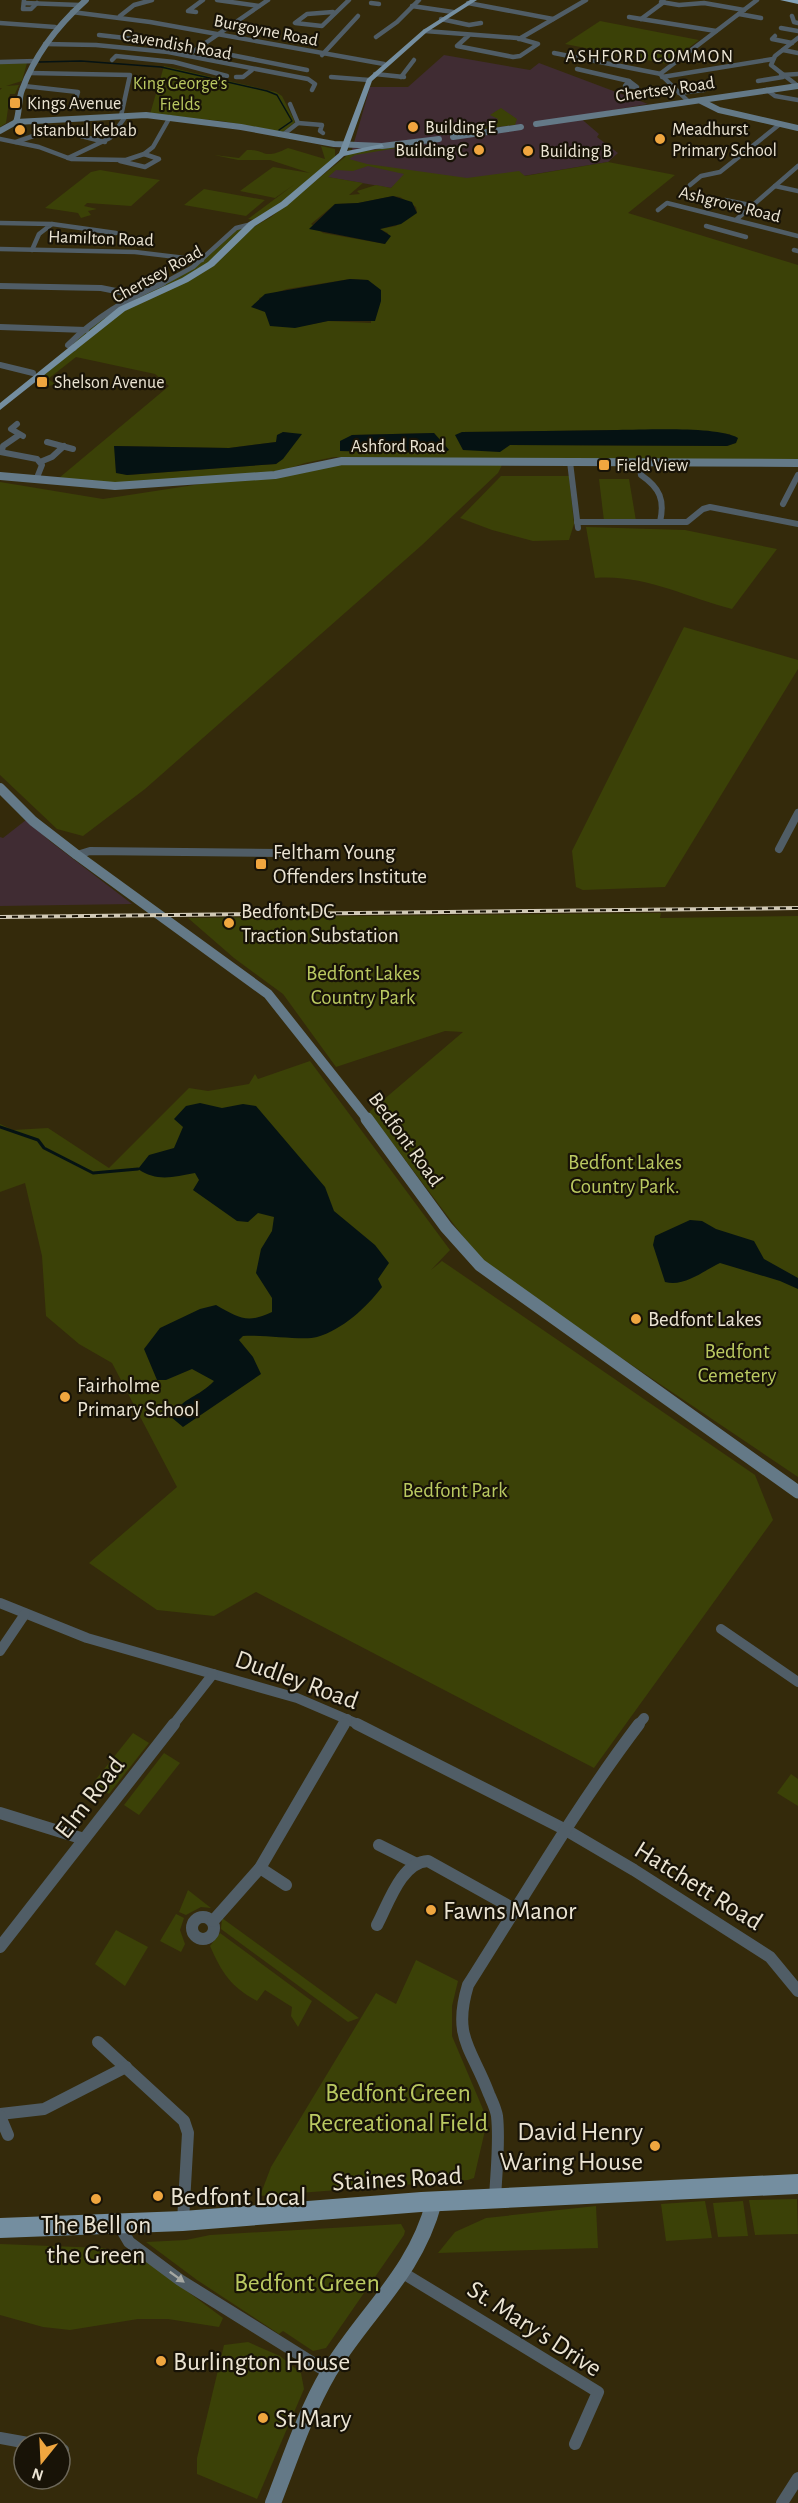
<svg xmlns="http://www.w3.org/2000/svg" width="798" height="2503" viewBox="0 0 798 2503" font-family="'Alegreya Sans',sans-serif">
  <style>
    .commercial { fill: #402c33 }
    .green { fill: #3b4107; fill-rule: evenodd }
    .water { fill: #051213 }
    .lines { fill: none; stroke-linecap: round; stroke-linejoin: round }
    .stream-far1 { stroke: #051213; stroke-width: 1.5 }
    .stream { stroke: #051213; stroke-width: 3 }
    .street-far4 { stroke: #505d66; stroke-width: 4.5 }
    .street-far3 { stroke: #505d66; stroke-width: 6 }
    .street-far2 { stroke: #505d66; stroke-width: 8 }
    .street-far1 { stroke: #505d66; stroke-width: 10 }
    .street { stroke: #505d66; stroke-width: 12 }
    .secondary-far4 { stroke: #647987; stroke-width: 6 }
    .secondary-far3 { stroke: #647987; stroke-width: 8 }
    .secondary-far2 { stroke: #647987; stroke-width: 10 }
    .secondary-far1 { stroke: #647987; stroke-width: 13 }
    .secondary { stroke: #647987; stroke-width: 16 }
    .primary { fill: #748ea0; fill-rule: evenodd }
    .highway { fill: #81a1b7; fill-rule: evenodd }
    .rail-casing { stroke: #d1c9b6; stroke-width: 4 }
    .rail { stroke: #181307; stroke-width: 2; stroke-dasharray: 6; stroke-linecap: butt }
    .oneway { fill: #a5a7a2 }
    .poi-dot { fill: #f0a63f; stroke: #181307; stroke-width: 2 }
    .labels { text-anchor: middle; stroke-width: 4.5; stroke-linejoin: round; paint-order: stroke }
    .far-street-label { font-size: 18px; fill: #ebe4d3; stroke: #181307 }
    .far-neighbourhood-label { font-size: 18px; letter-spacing: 1.5px; fill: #ebe4d3; stroke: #181307 }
    .far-park-label { font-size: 18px; fill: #bac961; stroke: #181307 }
    .far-poi-label { font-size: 18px; fill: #ebe4d3; stroke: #181307; text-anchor: start }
    .poi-label { font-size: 21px; fill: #ebe4d3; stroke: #181307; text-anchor: start }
    .park-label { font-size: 21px; fill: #bac961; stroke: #181307 }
    .street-label { font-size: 21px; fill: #ebe4d3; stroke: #181307 }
    .near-street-label { font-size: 26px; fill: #ebe4d3; stroke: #181307 }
    .near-poi-label { font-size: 26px; fill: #ebe4d3; stroke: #181307; text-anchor: start }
    .near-park-label { font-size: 26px; fill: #bac961; stroke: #181307 }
  </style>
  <rect width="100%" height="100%" fill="#342a0b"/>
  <g class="commercial">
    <polygon points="444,55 530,70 539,63 648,104 578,116 599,134 597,137 618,153 608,162 481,183 412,171 391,188 327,177 348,159 351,153 370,87 408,87"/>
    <polygon points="26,820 51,842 132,904 0,906 0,837 3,838"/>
  </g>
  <g class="green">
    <polygon points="600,21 699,40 667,64 565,44"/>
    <polygon points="27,63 22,81 6,86 19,85 15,94 10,94 6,123 0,127 0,90 2,88 0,88 0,64"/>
    <polygon points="164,66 276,92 282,96 295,122 283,132 222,121 150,114"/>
    <polygon points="501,108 517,119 515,125 466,131 496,124 498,119 490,115"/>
    <path d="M434,142L355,155L349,159L367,164L467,178L519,171L525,176L608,162L675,175L628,213L798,265V461L334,457L305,463L284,470L260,473L117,483L59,478L169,386L155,374L76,357L48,379L55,384L47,387L41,382V377L129,306L74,348L69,347L104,315L189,270L241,225L250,229L271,217L350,153ZM368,166L404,174L391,188L376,185L357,191L360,194L349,195L363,183L328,177L336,170L353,171ZM393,196L400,197L416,207L417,212L396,226L380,229L388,233L385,244L323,233L311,224L335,204L358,203ZM350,279L368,280L371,323L328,321L307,325L269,320L259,298L287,289ZM618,430L730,434L735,443L727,446L510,445L462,432ZM283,432L301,435L276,464L127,475L116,472L115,446L229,448L276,442ZM434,433L449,450L443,453L340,451L352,435Z"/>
    <path d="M321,146L335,149V157L260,221L248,219L295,184L275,198L240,191L273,167L310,173L270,160H238L214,155L239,158L247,150C268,149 261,161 288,148L325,159Z"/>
    <polygon points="100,170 160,180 131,206 87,203 84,206 97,209 88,211 91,215 81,218 78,213 45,208 91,172"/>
    <polygon points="204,189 265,200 246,216 184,205"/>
    <polygon points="337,463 502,465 498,473 422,545 145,789 83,836 57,829 0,775 0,482 103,499"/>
    <polygon points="501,476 569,476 574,524 569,540 533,541 492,530 460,518"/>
    <polygon points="599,479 629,479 636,521 604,521"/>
    <path d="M586,527L685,530L777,549L732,609C686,597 643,574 595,578Z"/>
    <polygon points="684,627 798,660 798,669 665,887 583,890 576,887 572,851"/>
    <polygon points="661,913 660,918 798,916 798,1477 486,1267 369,1112 463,1032 445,1031 336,1067 283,994 234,958 188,918"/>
    <polygon points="310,1061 450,1250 431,1270 442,1261 755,1475 773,1520 594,1768 256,1592 214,1616 157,1610 89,1563 177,1487 112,1363 79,1344 46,1316 42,1256 25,1183 0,1192 0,1124 13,1130 48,1128 109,1168 189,1088 208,1091 249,1084 255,1074 258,1079"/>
    <polygon points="133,1733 149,1743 109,1794 93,1783"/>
    <polygon points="164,1753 180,1763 139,1815 124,1805"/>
    <polygon points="791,1774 798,1779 798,1806 777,1793"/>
    <polygon points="188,1890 211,1908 201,1907 186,1915 179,1912"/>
    <polygon points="176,1914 184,1918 180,1930 185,1944 181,1952 160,1941"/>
    <polygon points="222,1918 359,2018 348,2022 221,1929"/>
    <polygon points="116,1930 148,1947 125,1986 95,1964"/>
    <path d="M220,1933L312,2001L298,2027L291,2016L292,2007L265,1990L257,2001C231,1987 222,1973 210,1946Z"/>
    <polygon points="416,1960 458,1981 452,2006 452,2036 485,2114 486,2126 474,2178 468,2180 260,2196 271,2167 376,1993 396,2004"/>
    <polygon points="797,2199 798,2234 755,2235 749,2200"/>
    <polygon points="705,2201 712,2238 666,2241 661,2204"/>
    <polygon points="743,2201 748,2236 718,2237 713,2203"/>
    <polygon points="596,2206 598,2248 438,2253 455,2232 486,2218"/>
    <polygon points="401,2224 405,2231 404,2235 326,2348 313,2351 283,2331 279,2334 197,2280 146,2242 186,2240 210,2235"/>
    <polygon points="0,2244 103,2248 148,2262 223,2318 219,2327 168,2319 138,2319 70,2330 43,2327 0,2315"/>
    <polygon points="248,2342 280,2356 301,2373 304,2389 257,2499 197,2474 197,2458 224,2345"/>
  </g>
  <g class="water">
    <polygon points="393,196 412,202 417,213 401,224 380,229 391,236 385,244 309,229 335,204 358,203"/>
    <polygon points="350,279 368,280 381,290 381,301 375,321 328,321 295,328 270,326 265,312 251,307 265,294"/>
    <path d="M618,430C645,430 717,426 738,438L736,443L727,446L510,445L500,452L463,450L455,435L462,432Z"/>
    <polygon points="283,432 302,434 283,459 276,464 127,475 116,473 114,446 229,448 276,442 277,435"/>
    <polygon points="434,433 449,450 443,453 340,451 340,441 352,435"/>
    <path d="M200,1103L222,1108L243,1104L256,1106L325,1187L334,1211L375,1245L389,1263L378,1279L382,1287C367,1307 342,1330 317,1337C304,1341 262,1334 243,1336L239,1340L253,1357L261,1374L183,1427L171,1417C184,1396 198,1398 214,1381L192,1369L166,1380H157L144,1349L160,1328L200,1309L216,1305C239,1318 247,1324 272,1312V1298L256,1273L261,1249L272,1231L274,1217L258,1213L248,1222L237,1221L193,1190L199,1180L195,1173C173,1177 157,1182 138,1169L149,1155L174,1148L183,1127L174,1119L186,1106Z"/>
    <path d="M690,1220L702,1221L716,1229L754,1241L764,1259L798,1278V1289L780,1281L720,1263C703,1271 685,1287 665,1282L653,1245L655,1236Z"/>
  </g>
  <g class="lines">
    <polyline class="stream-far1" points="39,62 81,61 161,67 267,91 277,95 292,121 279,130"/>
    <polyline class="stream" points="0,1127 38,1140 44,1148 93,1173 138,1169"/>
    <g class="street-far4">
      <polyline points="24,0 23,9 31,9 37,3"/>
      <polyline points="217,0 259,6"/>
      <polyline points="661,2 679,5 704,3 744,10"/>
      <polyline points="24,3 80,5"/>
      <polyline points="371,3 379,4"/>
      <polyline points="468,3 553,19"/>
      <polyline points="412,6 453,12"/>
      <polyline points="72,12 150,22 384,64"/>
      <polyline points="196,12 188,11 203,0"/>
      <polyline points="333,12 307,14 295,23 322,26 349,0"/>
      <polyline points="739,14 761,18"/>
      <polyline points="120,16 134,5 152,0"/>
      <polyline points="792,16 794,22 798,23"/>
      <polyline points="629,17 716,31"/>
      <polyline points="441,19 469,25 481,23"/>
      <polyline points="641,19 664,2"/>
      <polyline points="0,23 55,27"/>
      <polyline points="781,28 798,31"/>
      <polyline points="425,31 517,38 538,44 520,56 513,57 457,46 469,35"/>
      <polyline points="99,35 178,44"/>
      <polyline points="775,36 772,39 792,43"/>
      <polyline points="376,37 397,22 419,0"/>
      <polyline points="798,38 775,56 771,65 798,86"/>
      <polyline points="519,39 586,0"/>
      <polyline points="45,44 96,45 168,52 308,79 315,84 312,90"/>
      <polyline points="783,50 798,53"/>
      <polyline points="216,52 307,70"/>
      <polyline points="554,53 661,74"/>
      <polyline points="188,55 268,0"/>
      <polyline points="322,55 358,16"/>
      <polyline points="112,60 116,56 174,62 227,76"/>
      <polyline points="0,62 36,61"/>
      <polyline points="577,69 629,81"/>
      <polyline points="30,73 130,75 121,116"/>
      <polyline points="375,74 404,77"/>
      <polyline points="781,75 798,74"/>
      <polyline points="236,77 243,77 252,70"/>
      <polyline points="331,77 369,80"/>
      <polyline points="401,77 414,60"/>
      <polyline points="662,77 773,59"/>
      <polygon points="629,81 637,87 625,86"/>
      <polyline points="758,81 783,77"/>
      <polyline points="24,86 78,92 74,106"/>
      <polyline points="767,90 775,96 798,100"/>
      <polyline points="679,93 704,90 700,86"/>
      <polyline points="689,102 660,74 757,0"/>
      <polyline points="298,123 322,125 320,131 323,133"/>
      <polyline points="284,134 298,123 290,104"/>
      <polyline points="81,136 105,142"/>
      <polyline points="0,139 39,147 71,159 126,160 144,154 153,147 170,117"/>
      <polyline points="16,142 39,134"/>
      <polyline points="68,158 110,138 126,116"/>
      <polyline points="120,161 145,167 159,159 144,154"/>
      <polyline points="690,185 701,176 720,172 780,124"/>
      <polyline points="775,186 798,191"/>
      <polyline points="725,200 750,205"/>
      <polyline points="658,210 667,203 798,236"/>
      <polyline points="737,219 798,166"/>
      <polyline points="0,223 52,224 39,234 32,250"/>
      <polyline points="52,224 116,233"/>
      <polyline points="706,226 746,237"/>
      <polyline points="0,249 135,252 202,260"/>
      <polyline points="794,250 798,251"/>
      <polyline points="160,285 193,267 236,228 252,224"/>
    </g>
    <g class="street-far3">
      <polyline points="0,286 101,288 136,295"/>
      <polyline points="0,327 86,330"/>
      <path d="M74,348L68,345C96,317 127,299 163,283"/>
      <polyline points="0,365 33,373"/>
      <polyline points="17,424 11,429 23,436"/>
      <polyline points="47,442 73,449"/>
      <polyline points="2,451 3,446 19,435"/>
      <polyline points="0,452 37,459 42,465 36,480"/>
      <polyline points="40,462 52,457 64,446"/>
      <polyline points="570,462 578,528"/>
      <path d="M639,462L641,475C660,488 665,500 660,522"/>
      <polyline points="783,504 798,475"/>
      <polyline points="577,522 687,522 703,509 710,507 798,524"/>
    </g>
    <g class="street-far2">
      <polyline points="779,849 798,813"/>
      <polyline points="77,855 90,851 279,853"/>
    </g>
    <g class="street-far1">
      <polyline points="0,1603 87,1638 297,1698 360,1725"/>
      <polyline points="721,1629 798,1682"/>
      <polyline points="0,1651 25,1614"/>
      <polyline points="173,1725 213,1674"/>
      <polyline points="343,1725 347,1719"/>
      <polyline points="638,1725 644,1718"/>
    </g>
    <g class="street">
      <polyline points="357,1724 566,1830 634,1870 770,1957 798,1991"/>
      <polyline points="0,1813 84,1839"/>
      <polyline points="379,1845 415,1863"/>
      <polyline points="260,1868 286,1885"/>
      <circle cx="203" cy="1928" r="11"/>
      <polyline points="213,1921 260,1868 344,1724"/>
      <path d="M377,1925C388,1905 401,1862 428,1861L516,1910"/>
      <polyline points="0,1947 174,1724"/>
      <polyline points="98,2042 184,2121 188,2133 183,2221"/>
      <polyline points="0,2114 44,2109 126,2067"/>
      <polyline points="0,2116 8,2135"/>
      <path d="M495,2200C496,2173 500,2143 497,2116C496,2109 492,2101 489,2094C472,2048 452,2038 468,1985C524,1897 576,1807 639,1724"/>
      <polyline points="119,2225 129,2242 180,2280 329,2373"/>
      <polyline points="403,2273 598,2392 575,2444"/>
      <polyline points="0,2438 28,2443"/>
      <polyline points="60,2449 63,2450"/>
      <polyline points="782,2503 798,2478"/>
    </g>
    <g class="secondary-far4">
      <polyline points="701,101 719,110 798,128"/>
      <path d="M16,122C20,112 18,100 22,90C35,54 58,25 86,0"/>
      <polyline points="536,124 798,86"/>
      <polyline points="0,131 16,122 146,115 241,127 334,144 382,146 439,139"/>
      <polyline points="453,137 521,127"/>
    </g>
    <polyline class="secondary-far3" points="0,476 115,486 275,475 342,461 798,463"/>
    <polyline class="secondary-far2" points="0,788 33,821 77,855 268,994 368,1120"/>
    <polyline class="secondary-far1" points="367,1119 446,1227 480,1265 798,1492"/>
    <path class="secondary" d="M273,2503C290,2459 305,2413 329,2372C365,2312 415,2274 434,2202"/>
    <g class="primary">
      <polygon points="470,0 477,0 427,32 372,81 347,151 382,144 384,147 344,156 287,206 255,226 214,266 188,282 125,311 0,410 0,403 119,307 182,278 208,262 249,222 281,202 339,153 367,79 423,30"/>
      <polygon points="798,2174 798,2194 421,2212 183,2231 0,2238 0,2218 183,2211 421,2192"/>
    </g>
    <polygon class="highway" points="780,0 798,0 798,4"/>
    <defs>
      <polyline id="rail" points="0,917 798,908"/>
    </defs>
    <use href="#rail" class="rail-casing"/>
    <use href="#rail" class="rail"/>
  </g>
  <defs><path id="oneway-solid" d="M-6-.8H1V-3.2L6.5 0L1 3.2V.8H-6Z" transform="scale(1.5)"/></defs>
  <use class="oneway" href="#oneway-solid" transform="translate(177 2277) rotate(36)"/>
  <g class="poi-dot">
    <rect x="9" y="97" width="12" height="12" rx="3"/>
    <circle cx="413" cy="127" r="6"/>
    <circle cx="20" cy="130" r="6"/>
    <circle cx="660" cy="139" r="6"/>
    <circle cx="479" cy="150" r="6"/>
    <circle cx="528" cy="151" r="6"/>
    <rect x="36" y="376" width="12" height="12" rx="3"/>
    <rect x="598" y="459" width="12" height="12" rx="3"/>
    <rect x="255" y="858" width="12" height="12" rx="3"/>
    <circle cx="229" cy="923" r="6"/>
    <circle cx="636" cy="1319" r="6"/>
    <circle cx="65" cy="1397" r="6"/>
    <circle cx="431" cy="1910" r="6"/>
    <circle cx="655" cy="2146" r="6"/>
    <circle cx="158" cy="2196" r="6"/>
    <circle cx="96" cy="2199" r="6"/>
    <circle cx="161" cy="2361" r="6"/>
    <circle cx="263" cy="2418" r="6"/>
  </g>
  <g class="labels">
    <g class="far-street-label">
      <text transform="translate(266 30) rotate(11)" y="6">Burgoyne Road</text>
      <text transform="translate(177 44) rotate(10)" y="6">Cavendish Road</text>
      <text transform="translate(665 89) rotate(-8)" y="6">Chertsey Road</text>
      <text transform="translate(730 204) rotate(14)" y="6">Ashgrove Road</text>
      <text transform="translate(101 238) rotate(2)" y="6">Hamilton Road</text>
      <text transform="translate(157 274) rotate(-29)" y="6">Chertsey Road</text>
      <text x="398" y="452">Ashford Road</text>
    </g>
    <g class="far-neighbourhood-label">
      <text x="650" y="62">ASHFORD COMMON</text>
    </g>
    <g class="far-park-label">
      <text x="180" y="89">King George’s<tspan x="180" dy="21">Fields</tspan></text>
    </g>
    <g class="far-poi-label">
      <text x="27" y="109">Kings Avenue</text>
      <text x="425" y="133">Building E</text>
      <text x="672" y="135">Meadhurst<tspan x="672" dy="21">Primary School</tspan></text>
      <text x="32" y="136">Istanbul Kebab</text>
      <text x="467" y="156" text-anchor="end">Building C</text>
      <text x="540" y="157">Building B</text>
      <text x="54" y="388">Shelson Avenue</text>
      <text x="616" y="471">Field View</text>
    </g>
    <g class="poi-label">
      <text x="273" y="859">Feltham Young<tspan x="273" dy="24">Offenders Institute</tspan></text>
      <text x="241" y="918">Bedfont DC<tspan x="241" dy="24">Traction Substation</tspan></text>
      <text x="648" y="1326">Bedfont Lakes</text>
      <text x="77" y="1392">Fairholme<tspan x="77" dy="24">Primary School</tspan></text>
    </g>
    <g class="park-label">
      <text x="363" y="980">Bedfont Lakes<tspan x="363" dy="24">Country Park</tspan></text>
      <text x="625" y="1169">Bedfont Lakes<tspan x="625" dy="24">Country Park.</tspan></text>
      <text x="737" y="1358">Bedfont<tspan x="737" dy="24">Cemetery</tspan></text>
      <text x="455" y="1497">Bedfont Park</text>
    </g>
    <g class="street-label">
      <text transform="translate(406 1139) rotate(54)" y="7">Bedfont Road</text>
    </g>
    <g class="near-street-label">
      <text transform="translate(297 1679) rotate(20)" y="9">Dudley Road</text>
      <text transform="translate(89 1797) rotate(-52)" y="9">Elm Road</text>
      <text transform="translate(699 1885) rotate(32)" y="9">Hatchett Road</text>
      <text transform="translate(397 2178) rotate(-3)" y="9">Staines Road</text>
      <text transform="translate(535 2328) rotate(33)" y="9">St. Mary's Drive</text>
    </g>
    <g class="near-poi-label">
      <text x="443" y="1919">Fawns Manor</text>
      <text x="643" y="2140" text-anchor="end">David Henry<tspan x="643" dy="30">Waring House</tspan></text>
      <text x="170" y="2205">Bedfont Local</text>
      <text x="96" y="2233" text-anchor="middle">The Bell on<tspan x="96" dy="30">the Green</tspan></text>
      <text x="173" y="2370">Burlington House</text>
      <text x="275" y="2427">St Mary</text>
    </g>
    <g class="near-park-label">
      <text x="398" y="2101">Bedfont Green<tspan x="398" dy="30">Recreational Field</tspan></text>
      <text x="307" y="2291">Bedfont Green</text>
    </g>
  </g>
  <g transform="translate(42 2461) rotate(198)"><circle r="28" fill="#181307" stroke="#6c6759" stroke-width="1.5"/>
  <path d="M0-4.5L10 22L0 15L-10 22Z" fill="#f0a63f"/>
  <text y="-9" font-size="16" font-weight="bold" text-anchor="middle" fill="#ebe4d3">N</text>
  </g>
</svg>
